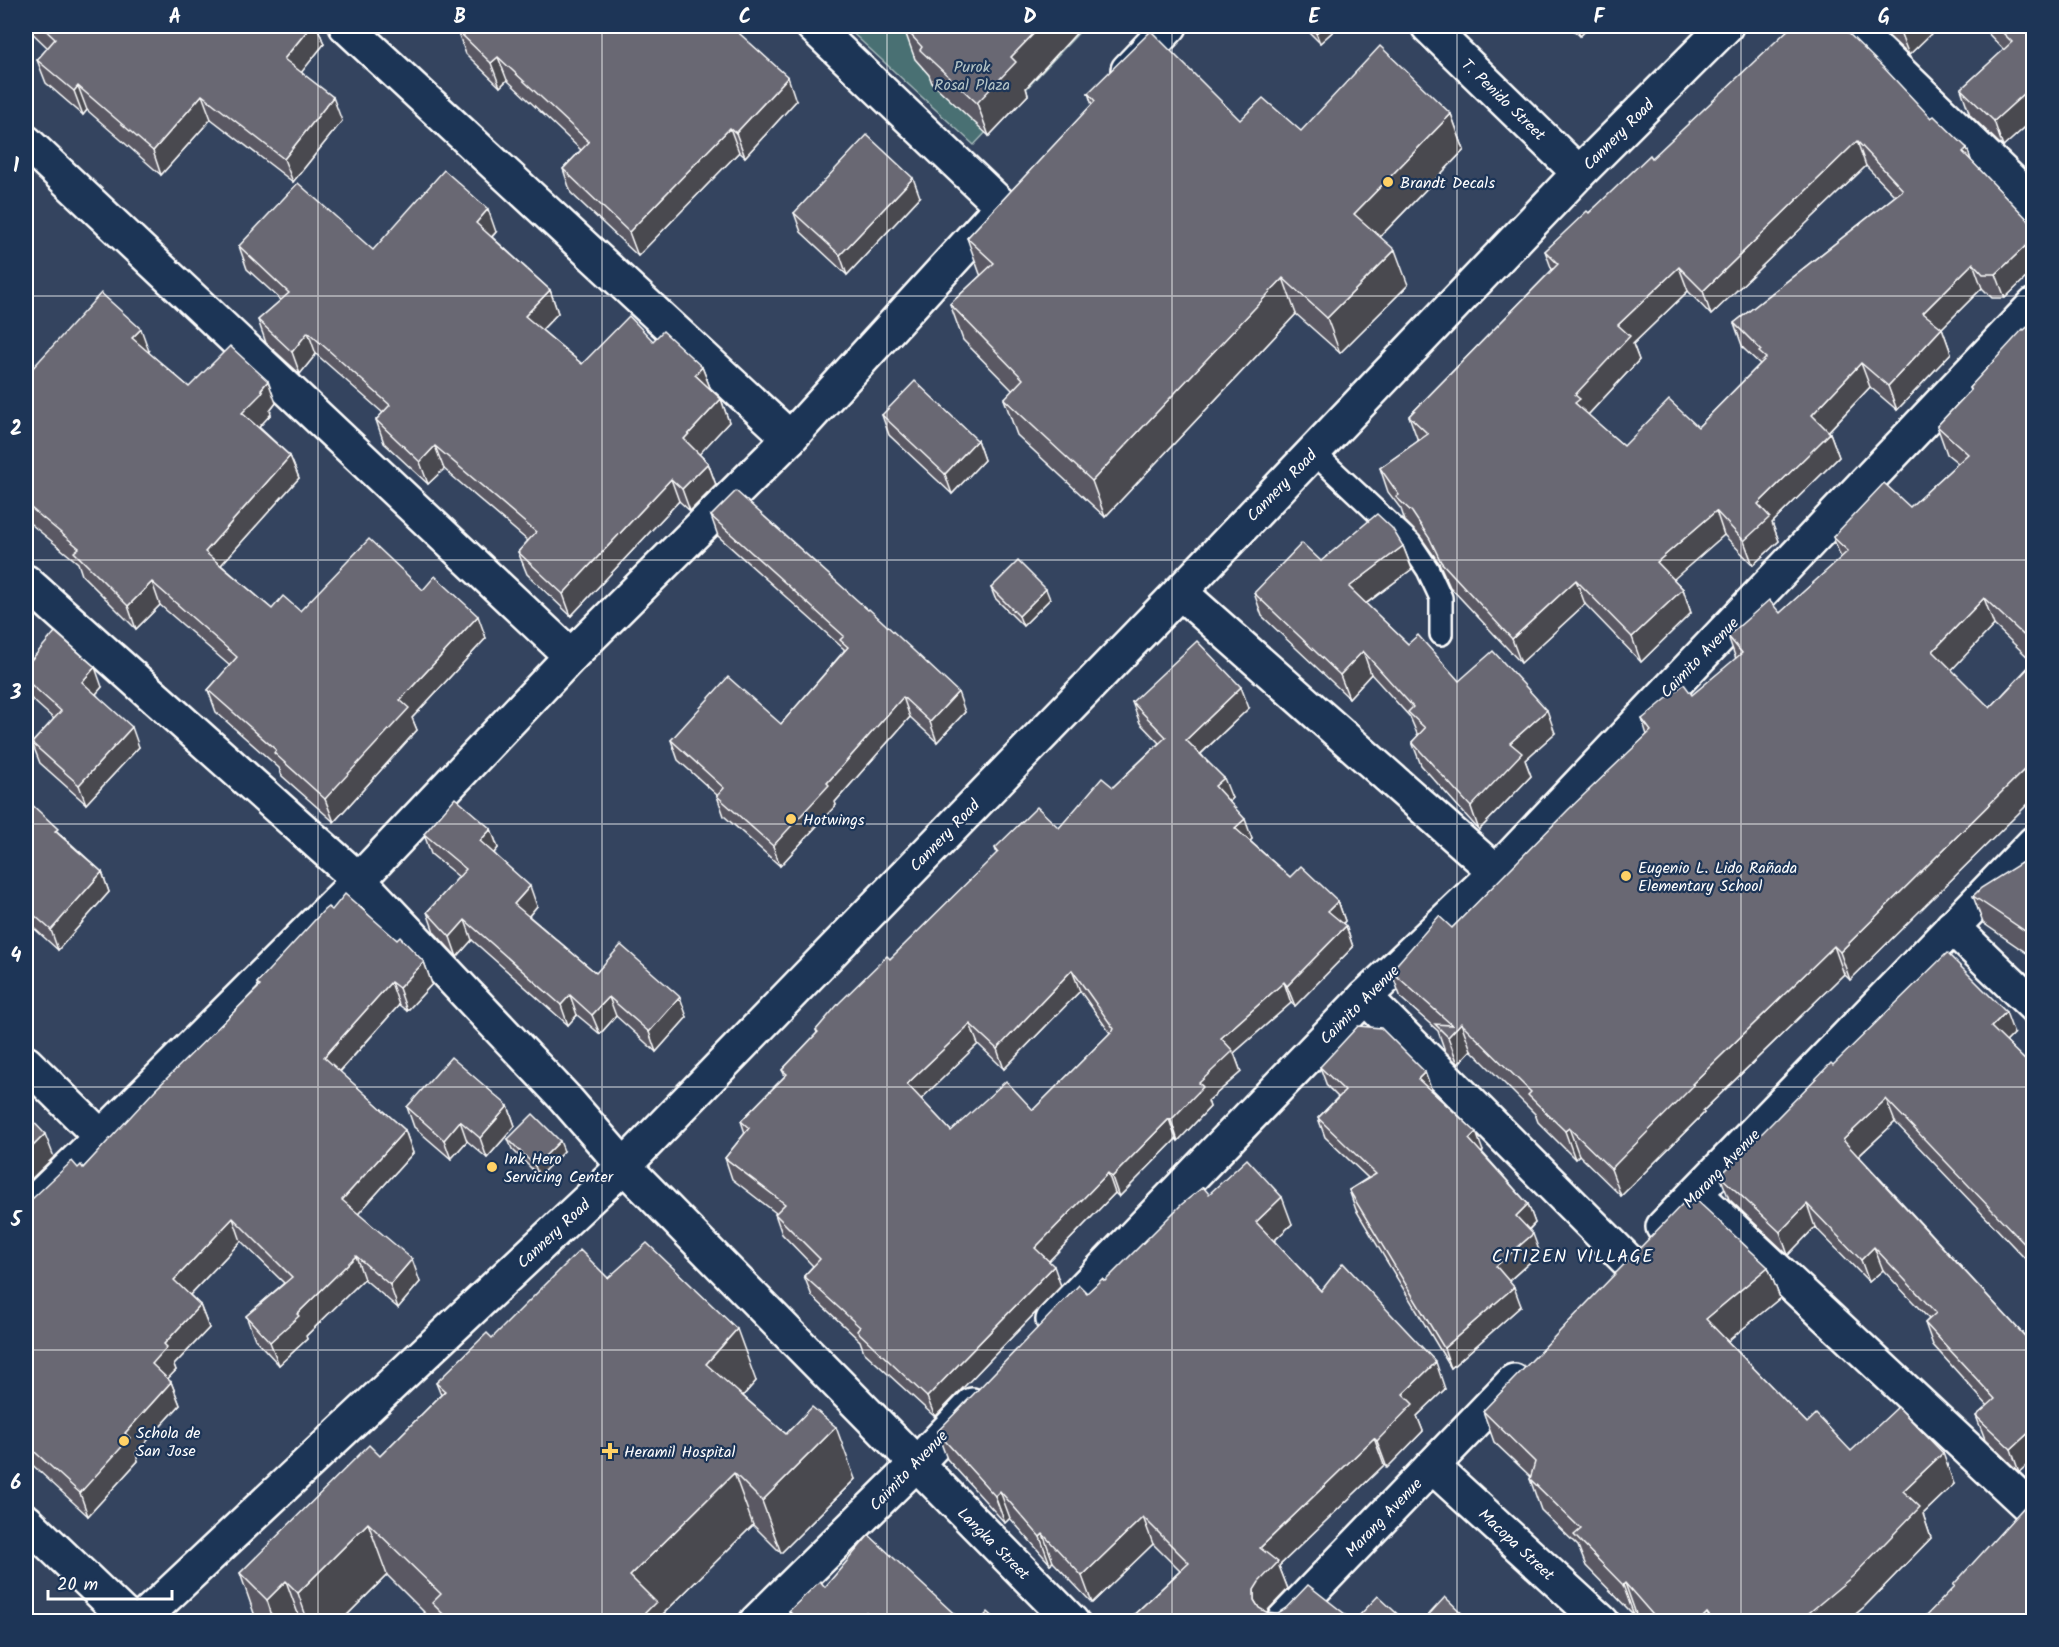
<svg xmlns="http://www.w3.org/2000/svg" width="2059" height="1647" viewBox="0 0 2059 1647" font-family="Kalam,sans-serif">
  <style>
    .green { fill: #497073; stroke: #a4b8b9; stroke-width: 1.5 }
    .lines { fill: none; stroke-linecap: round; stroke-linejoin: round }
    .service-casing { stroke: #fff; stroke-width: 26 }
    .minor-casing { stroke: #fff; stroke-width: 38 }
    .tertiary-casing { stroke: #fff; stroke-width: 38 }
    .secondary-casing { stroke: #fff; stroke-width: 38 }
    .service { stroke: #1d3557; stroke-width: 21 }
    .minor { stroke: #1d3557; stroke-width: 33 }
    .tertiary { stroke: #1d3557; stroke-width: 33 }
    .secondary { stroke: #1d3557; stroke-width: 33 }
    .wall { fill: #5a5963; stroke: #fff; stroke-width: 1.5; fill-rule: evenodd }
    .shaded-wall { fill: #4a4850; stroke: #fff; stroke-width: 1.5 }
    .building { fill: #696773; stroke: #fff; stroke-width: 1.5; fill-rule: evenodd }
    .grid { fill: none; stroke: #fff; stroke-width: 1.5; stroke-opacity: 0.55 }
    .poi-dot { fill: #ffd166; stroke: #1d3557; stroke-width: 2 }
    .labels { text-anchor: middle; stroke-width: 4.5; stroke-linejoin: round; paint-order: stroke }
    .park-label { font-size: 16px; fill: #b6c6c7; stroke: #1d3557 }
    .street-label { font-size: 16px; fill: #fff; stroke: #1d3557 }
    .poi-label { font-size: 16px; fill: #fff; stroke: #1d3557; text-anchor: start }
    .neighbourhood-label { font-size: 18px; letter-spacing: 1.5px; fill: #fff; stroke: #1d3557 }
    .neatline { fill: none; stroke: #fff; stroke-width: 2 }
    .grid-label { font-size: 20px; text-anchor: middle; font-weight: bold; fill: #fff }
  </style>
  <rect width="100%" height="100%" fill="#34445f"/>
  <filter id="ink" filterUnits="userSpaceOnUse"><feTurbulence type="fractalNoise" baseFrequency=".0167" numOctaves="2"/><feDisplacementMap in="SourceGraphic" scale="12" xChannelSelector="R" yChannelSelector="G"/><feConvolveMatrix kernelMatrix="1 2 1 2 8 2 1 2 1" color-interpolation-filters="sRGB"/></filter>
  <g filter="url(#ink)">
    <polygon class="green" points="845,26 1085,26 974,145"/>
    <g class="lines">
      <defs>
        <polyline id="service" points="1313,452 1410,543 1428,570 1441,598 1441,634"/>
        <g id="minor">
          <polyline points="346,26 790,438"/>
          <polyline points="813,26 1002,206"/>
          <polyline points="1852,26 2034,203"/>
          <polyline points="1128,70 1170,26"/>
          <polyline points="26,142 571,656"/>
          <polyline points="26,582 359,880 565,1098 624,1166 1072,1622"/>
          <polyline points="1180,592 1496,872"/>
          <polyline points="1952,927 2034,1006"/>
          <polyline points="1365,997 1629,1262"/>
          <polyline points="26,1063 101,1137"/>
          <polyline points="1696,1194 2034,1511"/>
          <polyline points="26,1210 101,1137 359,880 571,656 790,438 999,209"/>
          <polyline points="1663,1227 2034,843"/>
          <polyline points="1053,1320 1365,997 1496,872 2034,305"/>
          <polyline points="1432,1466 1602,1622"/>
          <polyline points="756,1622 916,1464 972,1405"/>
          <polyline points="1282,1622 1514,1381"/>
        </g>
        <g id="tertiary">
          <polyline points="1428,26 1579,173"/>
          <polyline points="26,1521 131,1622"/>
        </g>
        <polyline id="secondary" points="139,1622 624,1166 1180,592 1579,173 1726,26"/>
      </defs>
      <use href="#service" class="service-casing"/>
      <use href="#minor" class="minor-casing"/>
      <use href="#tertiary" class="tertiary-casing"/>
      <use href="#secondary" class="secondary-casing"/>
      <use href="#service" class="service"/>
      <use href="#minor" class="minor"/>
      <use href="#tertiary" class="tertiary"/>
      <use href="#secondary" class="secondary"/>
    </g>
    <g class="wall">
      <polygon points="26,26 252,26 257,30 261,26 317,26 324,44 301,72 342,121 293,182 211,119 161,175 87,110 83,115 46,83 37,60 48,48 26,27"/>
      <polygon points="903,26 1083,26 1026,88 1028,95 989,136 932,83 929,75 915,59"/>
      <polygon points="1303,26 1339,26 1320,43"/>
      <polygon points="1569,26 1591,26 1580,36"/>
      <polygon points="1878,26 1939,26 1909,55"/>
      <polygon points="1981,26 2034,26 2034,119 2003,147 1970,115 1961,89 2004,50"/>
      <polygon points="457,30 796,101 745,157 739,152 638,256 571,193 563,169 581,150 507,80 500,87 466,54"/>
      <polygon points="1088,93 1301,131 1451,114 1464,150 1380,237 1408,285 1340,353 1296,314 1105,517 1017,435 1004,399 1013,391 963,340 950,304 981,275 980,274 967,238 1092,105"/>
      <path d="M1931,118L1967,148L1971,161L2034,226V270L2005,298H1992L1982,288L1942,328L1951,353L1897,410L1870,387L1829,431L1830,433L1839,457L1772,523L1779,541L1753,565L1724,535L1673,579L1683,589L1691,613L1641,662L1585,604L1521,663L1450,587L1439,563L1420,536L1405,521L1401,509L1388,492L1380,468L1418,441L1409,416L1552,270L1545,251L1652,158ZM1866,166L1895,196L1734,323L1743,348L1760,364L1698,427L1624,446L1588,415L1639,360L1633,344L1688,291L1711,315Z"/>
      <polygon points="920,197 847,275 801,232 794,213"/>
      <polygon points="496,232 492,237 550,290 558,313 542,330 582,364 653,341 702,367 711,390 721,399 729,422 699,454 708,463 716,485 690,511 679,501 571,616 527,574 518,552 528,541 444,469 428,484 384,443 376,420 383,413 316,354 300,374 266,343 258,320 281,300 247,269 239,246 373,250"/>
      <path d="M2034,321V798L1850,980L1844,974L1703,1111L1704,1113L1621,1196L1579,1155L1575,1159L1538,1122L1535,1114L1471,1050L1458,1064L1445,1051L1438,1031L1401,998L1391,971L1452,928L1647,735L1642,719L1692,695L1736,659L1728,636L1780,613L1841,558L1833,537L1910,507L1958,463L1947,454L1937,426L1970,391L1969,388ZM1994,625L2033,662L1990,708L1951,670Z"/>
      <polygon points="149,351 148,352 189,387 276,403 270,411 271,414 259,427 290,456 299,478 221,565 272,609 300,611 423,590 486,638 412,718 417,730 334,822 282,776 279,768 216,712 208,690 230,666 160,605 136,629 82,575 78,563 26,520 26,367 30,371"/>
      <polygon points="882,415 977,440 984,460 952,494 889,435"/>
      <polygon points="711,516 965,712 937,742 910,717 835,802 836,805 780,866 724,816 717,796 717,795 678,760 671,740 781,724 844,651 844,649 718,536"/>
      <polygon points="1403,546 1412,569 1366,604 1408,644 1459,681 1555,733 1525,760 1531,776 1479,830 1421,765 1412,742 1418,736 1410,717 1371,674 1349,698 1262,616 1254,593 1321,561"/>
      <polygon points="991,588 1050,599 1023,626 995,598"/>
      <polygon points="26,666 102,687 96,694 139,747 86,804 40,763 32,743 54,719 26,694"/>
      <path d="M1132,702L1249,708L1201,754L1232,798L1229,801L1252,839L1250,841L1290,877L1338,901L1345,921L1343,924L1346,926L1353,947L1295,1006L1291,1003L1234,1053L1241,1072L1208,1101L1210,1107L1178,1141L1176,1139L1119,1197L1115,1193L1049,1261L1061,1286L935,1417L864,1352L860,1341L812,1296L804,1276L813,1266L782,1234L775,1214L776,1213L732,1179L725,1158L745,1133L741,1121L785,1076L782,1070L817,1033L816,1030L890,959L997,854L995,848L1059,828L1113,787L1159,743L1140,723ZM1080,991L1110,1033L1033,1110L951,1131L921,1099L978,1044L1004,1069Z"/>
      <polygon points="26,803 102,872 109,892 58,950 26,921"/>
      <polygon points="491,829 498,848 494,853 537,906 529,916 596,973 687,1017 656,1052 616,1016 600,1034 577,1015 568,1025 472,940 457,957 434,932 427,912 459,877 431,854 424,834"/>
      <polygon points="2034,853 2034,958 1983,923 1973,896 2026,860"/>
      <polygon points="332,910 397,940 424,962 432,984 407,1011 399,1005 340,1072 405,1130 413,1153 358,1214 420,1282 398,1308 364,1279 306,1336 307,1339 279,1365 255,1339 246,1316 284,1283 241,1241 190,1295 200,1305 209,1328 174,1365 176,1370 167,1379 171,1382 180,1405 136,1453 138,1461 88,1516 26,1459 26,1203 78,1168 83,1168 258,987 257,983"/>
      <polygon points="2014,1034 2006,1042 2034,1069 2034,1268 1895,1122 1859,1156 2034,1346 2034,1459 2019,1472 1985,1439 1976,1416 1988,1406 1933,1345 1925,1323 1929,1319 1883,1270 1869,1282 1815,1227 1788,1255 1729,1199 1720,1176 1833,1065"/>
      <polygon points="1320,1067 1432,1091 1431,1092 1483,1151 1482,1152 1528,1204 1535,1223 1529,1230 1540,1253 1509,1281 1521,1306 1451,1368 1356,1210 1349,1190 1368,1178 1325,1137 1318,1118 1338,1097 1327,1086"/>
      <polygon points="508,1106 515,1126 487,1158 467,1141 451,1159 414,1127 407,1107"/>
      <polygon points="508,1139 564,1151 539,1176 512,1149"/>
      <polygon points="1209,1194 1292,1224 1274,1241 1321,1291 1445,1389 1417,1416 1423,1431 1387,1468 1384,1465 1279,1566 1288,1589 1269,1609 1267,1612 1354,1621 1406,1622 1126,1622 1180,1571 1153,1544 1092,1603 1053,1562 1050,1564 1010,1518 1005,1523 947,1459 937,1432 1087,1293 1105,1281"/>
      <polygon points="1768,1267 1780,1298 1727,1341 1807,1423 1851,1451 1954,1484 1923,1514 1931,1538 1864,1607 1846,1622 1643,1622 1636,1614 1634,1615 1586,1566 1578,1546 1541,1510 1530,1479 1531,1477 1494,1442 1483,1411"/>
      <polygon points="608,1278 756,1381 743,1396 786,1434 855,1479 781,1553 753,1525 661,1616 663,1622 434,1622 387,1575 340,1622 257,1622 240,1573 380,1456 441,1395 436,1383 492,1338"/>
      <polygon points="825,1587 963,1622 793,1622 789,1611"/>
    </g>
    <g class="shaded-wall">
      <polygon points="311,26 317,26 324,44 293,83 284,59"/>
      <polygon points="1041,26 1083,26 1026,88 1028,95 989,136 977,103 1011,57"/>
      <polygon points="1324,26 1339,26 1320,43 1316,33"/>
      <polygon points="1576,26 1591,26 1580,36"/>
      <polygon points="1903,26 1939,26 1909,55 1899,29"/>
      <polygon points="498,57 507,80 500,87 491,63"/>
      <polygon points="788,77 796,101 745,157 736,133"/>
      <polygon points="78,86 87,110 83,115 74,91"/>
      <polygon points="2025,93 2034,119 2003,147 1994,121"/>
      <polygon points="202,95 211,119 161,175 153,151"/>
      <polygon points="333,97 342,121 293,182 284,159"/>
      <polygon points="1451,114 1464,150 1367,250 1354,214"/>
      <polygon points="730,128 739,152 638,256 629,232"/>
      <polygon points="1857,141 1866,166 1711,315 1703,291"/>
      <polygon points="1967,148 1975,172 1963,152"/>
      <polygon points="913,178 920,197 847,275 840,255"/>
      <polygon points="488,209 496,232 484,245 476,223"/>
      <polygon points="2034,238 2034,270 2005,298 1996,274"/>
      <polygon points="1395,250 1408,285 1340,353 1327,318"/>
      <polygon points="1973,263 1982,288 1932,338 1923,313"/>
      <polygon points="1679,267 1688,291 1633,344 1639,360 1586,417 1575,403 1575,395 1618,325"/>
      <polygon points="1283,278 1296,314 1105,517 1092,481"/>
      <polygon points="550,290 558,313 533,339 525,316"/>
      <polygon points="1942,328 1951,353 1897,410 1888,386"/>
      <polygon points="141,329 149,351 140,361 132,338"/>
      <polygon points="308,332 316,354 300,374 292,352"/>
      <polygon points="1861,363 1870,387 1821,439 1812,415"/>
      <polygon points="702,367 711,390 695,375"/>
      <polygon points="268,381 276,403 270,411 271,414 251,436 242,413"/>
      <polygon points="721,399 729,422 693,461 684,439"/>
      <polygon points="1830,433 1839,457 1772,523 1779,541 1753,565 1744,541 1758,504"/>
      <polygon points="977,440 984,460 952,494 945,474"/>
      <polygon points="435,446 444,469 428,484 420,462"/>
      <polygon points="290,456 299,478 213,574 205,552"/>
      <polygon points="708,463 716,485 690,511 682,489"/>
      <polygon points="671,479 679,501 571,616 563,594"/>
      <polygon points="1716,511 1724,535 1666,586 1657,562"/>
      <polygon points="1403,546 1412,569 1357,610 1349,587"/>
      <polygon points="1576,580 1585,604 1521,663 1512,639"/>
      <polygon points="152,582 160,605 136,629 128,606"/>
      <polygon points="1046,589 1050,599 1023,626 1019,616"/>
      <polygon points="1683,589 1691,613 1641,662 1632,637"/>
      <polygon points="1984,598 1994,625 1943,679 1933,651"/>
      <polygon points="478,616 486,638 412,718 417,730 334,822 325,799 400,700"/>
      <polygon points="1363,651 1371,674 1349,698 1340,675"/>
      <polygon points="95,667 102,687 89,702 82,682"/>
      <polygon points="1241,687 1249,708 1194,760 1186,740"/>
      <polygon points="958,692 965,712 937,742 930,722"/>
      <polygon points="903,697 910,717 835,802 836,805 780,866 773,846 827,783"/>
      <polygon points="1547,710 1555,733 1525,760 1531,776 1479,830 1471,807 1510,743"/>
      <polygon points="132,727 139,747 86,804 79,785"/>
      <polygon points="2034,760 2034,798 1850,980 1840,952"/>
      <polygon points="1224,778 1232,798 1223,807 1215,786"/>
      <polygon points="1245,819 1252,839 1243,848 1235,828"/>
      <polygon points="491,829 498,848 487,861 480,841"/>
      <polygon points="102,872 109,892 58,950 51,930"/>
      <polygon points="530,886 537,906 522,924 514,904"/>
      <polygon points="1338,901 1345,921 1335,931 1328,911"/>
      <polygon points="465,920 472,940 457,957 450,937"/>
      <polygon points="1346,926 1353,947 1295,1006 1287,986"/>
      <polygon points="1834,946 1844,974 1703,1111 1704,1113 1621,1196 1611,1169 1692,1084"/>
      <polygon points="424,962 432,984 407,1011 399,988"/>
      <polygon points="1072,970 1080,991 1004,1069 997,1049"/>
      <polygon points="391,982 399,1005 332,1080 324,1057"/>
      <polygon points="1284,982 1291,1003 1234,1053 1241,1072 1208,1101 1210,1107 1178,1141 1171,1120 1199,1083 1221,1038"/>
      <polygon points="570,995 577,1015 568,1025 561,1005"/>
      <polygon points="609,997 616,1016 600,1034 592,1015"/>
      <polygon points="680,997 687,1017 656,1052 649,1032"/>
      <polygon points="2006,1012 2014,1034 1999,1049 1991,1027"/>
      <polygon points="1461,1023 1471,1050 1458,1064 1448,1037"/>
      <polygon points="970,1024 978,1044 915,1105 907,1084"/>
      <polygon points="1425,1072 1432,1091 1425,1099 1418,1079"/>
      <polygon points="1886,1099 1895,1122 1852,1162 1843,1140"/>
      <polygon points="508,1106 515,1126 487,1158 480,1138"/>
      <polygon points="1169,1119 1176,1139 1119,1197 1112,1177"/>
      <polygon points="460,1121 467,1141 451,1159 444,1140"/>
      <polygon points="1569,1128 1579,1155 1575,1159 1565,1131"/>
      <polygon points="405,1130 413,1153 350,1223 342,1200"/>
      <polygon points="1476,1132 1483,1151 1476,1158 1469,1139"/>
      <polygon points="45,1134 54,1157 26,1184 26,1153"/>
      <polygon points="560,1141 564,1151 539,1176 535,1166"/>
      <polygon points="1108,1173 1115,1193 1042,1268 1035,1248"/>
      <polygon points="1282,1197 1292,1224 1265,1249 1256,1222"/>
      <polygon points="1528,1204 1535,1223 1523,1235 1516,1216"/>
      <polygon points="1807,1204 1815,1227 1788,1255 1780,1232"/>
      <polygon points="233,1218 241,1241 183,1302 174,1280"/>
      <polygon points="1533,1234 1540,1253 1503,1286 1496,1266"/>
      <polygon points="1874,1247 1883,1270 1869,1282 1861,1260"/>
      <polygon points="356,1256 364,1279 306,1336 307,1339 279,1365 270,1342 297,1314"/>
      <polygon points="412,1259 420,1282 398,1308 390,1285"/>
      <polygon points="1054,1266 1061,1286 935,1417 927,1397"/>
      <polygon points="1768,1267 1780,1298 1717,1350 1706,1319"/>
      <polygon points="1514,1287 1521,1306 1451,1368 1444,1348"/>
      <polygon points="200,1305 209,1328 174,1365 176,1370 160,1387 152,1364 164,1344"/>
      <polygon points="737,1329 756,1381 725,1416 706,1364"/>
      <polygon points="1436,1362 1445,1389 1417,1416 1423,1431 1387,1468 1377,1441 1403,1394"/>
      <polygon points="171,1382 180,1405 136,1453 138,1461 88,1516 80,1493 125,1433"/>
      <polygon points="836,1427 855,1479 781,1553 762,1501"/>
      <polygon points="2034,1428 2034,1459 2019,1472 2011,1449"/>
      <polygon points="1374,1438 1384,1465 1279,1566 1288,1589 1269,1609 1264,1617 1254,1600 1254,1590 1260,1548"/>
      <polygon points="1943,1453 1954,1484 1923,1514 1931,1538 1864,1607 1846,1622 1798,1622 1903,1491"/>
      <polygon points="734,1473 753,1525 661,1616 663,1622 636,1622 630,1576"/>
      <polygon points="1000,1491 1010,1518 1005,1523 995,1496"/>
      <polygon points="1143,1517 1153,1544 1092,1603 1082,1576"/>
      <polygon points="368,1523 387,1575 340,1622 308,1622 298,1593"/>
      <polygon points="1043,1534 1053,1562 1050,1564 1040,1537"/>
      <polygon points="286,1581 301,1622 274,1622 267,1600"/>
      <polygon points="1625,1583 1636,1614 1634,1615 1623,1585"/>
      <polygon points="866,1612 870,1622 856,1622"/>
      <polygon points="1707,1613 1711,1622 1698,1622"/>
    </g>
    <g class="building">
      <polygon points="41,26 252,26 257,30 261,26 311,26 284,59 333,97 284,159 202,95 153,151 78,86 74,91 37,60 55,39"/>
      <polygon points="462,26 731,26 788,77 736,133 730,128 629,232 563,169 589,142 498,57 491,63 457,30"/>
      <polygon points="903,26 1041,26 1011,57 1016,62 977,103 920,50 922,47"/>
      <polygon points="1309,26 1324,26 1316,33"/>
      <path d="M1792,26H1841L1886,70L1931,118L1934,116L1967,148L1963,152L2034,226V238L1996,274H1983L1973,263L1923,313L1942,328L1888,386L1861,363L1812,415L1830,433L1758,504L1770,517L1744,541L1716,511L1657,562L1683,589L1632,637L1576,580L1512,639L1441,562L1430,539L1412,512L1396,497L1399,495L1380,468L1428,434L1409,416L1558,264L1545,251L1587,211L1589,213L1650,155L1652,158ZM1857,141L1903,190L1734,323L1761,350L1759,352L1766,358L1698,427L1669,400L1624,446L1575,403L1580,399L1575,395L1630,336L1618,325L1679,267L1703,291Z"/>
      <polygon points="1895,26 1903,26 1899,29"/>
      <polygon points="1996,26 2034,26 2034,103 2025,93 1994,121 1961,89 2012,42"/>
      <polygon points="1151,31 1240,120 1263,98 1301,131 1380,46 1451,114 1354,214 1395,250 1327,318 1283,278 1092,481 1004,399 1023,379 950,304 994,263 967,238 1095,101 1088,93"/>
      <polygon points="867,135 913,178 840,255 794,213"/>
      <polygon points="444,170 488,209 476,223 550,290 525,316 582,364 629,316 653,341 663,331 702,367 695,375 721,399 684,439 708,463 682,489 671,479 563,594 518,552 536,532 435,446 420,462 376,420 390,405 308,332 292,352 258,320 289,293 239,246 298,183 373,250"/>
      <polygon points="101,293 141,329 132,338 189,387 230,346 268,381 261,389 263,392 242,413 290,456 205,552 272,609 283,596 300,611 369,539 423,590 435,576 478,616 400,700 409,708 325,799 274,753 276,750 208,690 237,657 152,582 128,606 74,552 79,548 26,504 26,367 30,371"/>
      <polygon points="2034,321 2034,645 1984,598 1933,651 1990,708 2034,662 2034,760 1840,952 1834,946 1692,1084 1694,1085 1611,1169 1569,1128 1565,1131 1528,1095 1531,1092 1461,1023 1448,1037 1435,1024 1452,1025 1391,971 1439,916 1452,928 1568,810 1651,731 1642,719 1684,684 1692,695 1742,653 1728,636 1769,600 1780,613 1848,551 1833,537 1884,483 1910,507 1968,454 1937,426 1971,390 1969,388 2023,329 2024,330"/>
      <polygon points="915,381 977,440 945,474 882,415"/>
      <polygon points="736,491 868,610 869,609 958,692 930,722 903,697 827,783 829,785 773,846 717,796 724,788 671,740 728,677 781,724 848,647 840,640 844,636 711,516"/>
      <polygon points="1377,514 1392,528 1403,546 1349,587 1408,644 1418,635 1459,681 1493,651 1547,710 1510,743 1522,753 1471,807 1412,742 1425,728 1408,712 1413,707 1363,651 1340,675 1254,593 1302,543 1321,561"/>
      <polygon points="1018,561 1046,589 1019,616 991,588"/>
      <polygon points="55,632 95,667 82,682 132,727 79,785 32,743 61,711 26,680 26,666"/>
      <path d="M1197,641L1241,687L1186,740L1224,778L1215,786L1245,819L1235,828L1290,877L1301,866L1338,901L1328,911L1346,926L1287,986L1284,982L1221,1038L1233,1051L1199,1083L1203,1087L1171,1120L1169,1119L1112,1177L1108,1173L1035,1248L1054,1266L927,1397L857,1331L860,1327L804,1276L820,1259L775,1214L785,1204L725,1158L749,1128L741,1121L787,1074L782,1070L818,1032L816,1030L839,1003L887,956L890,959L998,852L995,848L1037,807L1059,828L1102,778L1113,787L1166,737L1132,702ZM1072,970L1114,1029L1033,1110L1006,1081L951,1131L907,1084L970,1024L997,1049Z"/>
      <polygon points="455,798 491,829 480,841 530,886 514,904 596,973 621,945 680,997 649,1032 609,997 592,1015 570,995 561,1005 465,920 450,937 427,912 466,869 424,834"/>
      <polygon points="28,801 58,829 55,831 102,872 51,930 26,908 26,803"/>
      <polygon points="2034,853 2034,937 1973,896 1981,888 2026,860"/>
      <polygon points="345,894 397,940 400,937 424,962 399,988 391,982 324,1057 405,1130 342,1200 412,1259 390,1285 356,1256 297,1314 299,1316 270,1342 246,1316 292,1277 233,1218 174,1280 200,1305 164,1344 167,1347 152,1364 171,1382 125,1433 130,1438 80,1493 26,1444 26,1203 30,1201 72,1161 78,1168 81,1165 83,1168 155,1090 260,986 257,983 324,910 328,907 332,910"/>
      <polygon points="1947,953 2006,1012 1991,1027 2034,1069 2034,1254 1886,1099 1843,1140 2034,1346 2034,1428 2011,1449 1976,1416 1995,1399 1925,1323 1936,1313 1874,1247 1861,1260 1807,1204 1780,1232 1720,1176 1831,1063 1833,1065"/>
      <polygon points="1358,1026 1381,1028 1425,1072 1418,1079 1476,1132 1469,1139 1528,1204 1516,1216 1533,1234 1496,1266 1514,1287 1444,1348 1349,1190 1376,1174 1318,1118 1345,1091 1320,1067"/>
      <polygon points="451,1057 508,1106 480,1138 460,1121 444,1140 407,1107"/>
      <polygon points="26,1114 45,1134 26,1153"/>
      <polygon points="533,1114 560,1141 535,1166 508,1139"/>
      <polygon points="1247,1159 1282,1197 1256,1222 1321,1291 1343,1263 1436,1362 1403,1394 1413,1404 1377,1441 1374,1438 1260,1548 1278,1562 1259,1582 1254,1590 1254,1600 1259,1608 1268,1613 1278,1613 1286,1608 1308,1585 1354,1621 1378,1596 1406,1622 1126,1622 1189,1563 1143,1517 1082,1576 1043,1534 1040,1537 1000,1491 995,1496 937,1432 1079,1285 1087,1293 1102,1279 1105,1281 1182,1204 1203,1187 1209,1194"/>
      <polygon points="1691,1195 1768,1267 1706,1319 1807,1423 1816,1414 1851,1451 1898,1407 1943,1453 1903,1491 1920,1507 1853,1576 1798,1622 1714,1622 1707,1613 1698,1622 1659,1622 1625,1583 1623,1585 1574,1535 1581,1529 1530,1479 1535,1462 1483,1411"/>
      <polygon points="647,1243 737,1329 706,1364 786,1434 812,1407 836,1427 762,1501 734,1473 630,1576 656,1602 636,1622 451,1622 432,1603 441,1594 368,1523 298,1593 286,1581 267,1600 240,1573 369,1445 380,1456 445,1391 436,1383 487,1333 492,1338 580,1250 608,1278"/>
      <polygon points="2033,1505 2034,1622 1920,1622 1955,1586 1953,1585 2025,1506"/>
      <polygon points="869,1535 963,1622 876,1622 866,1612 856,1622 799,1622 789,1611 820,1581 825,1587"/>
      <polygon points="1445,1597 1471,1622 1422,1622"/>
      <polygon points="988,1612 999,1622 979,1622"/>
    </g>
  </g>
  <path class="grid" d="M318,26V1622M602,26V1622M887,26V1622M1172,26V1622M1457,26V1622M1741,26V1622M26,296H2034M26,560H2034M26,824H2034M26,1087H2034M26,1350H2034"/>
  <g class="poi-dot">
    <circle cx="1388" cy="182" r="6"/>
    <circle cx="791" cy="819" r="6"/>
    <circle cx="1626" cy="876" r="6"/>
    <circle cx="492" cy="1167" r="6"/>
    <circle cx="124" cy="1441" r="6"/>
    <path d="M607 1442h6v6h6v6h-6v6h-6v-6h-6v-6h6z"/>
  </g>
  <g class="labels">
    <g class="park-label">
      <text x="972" y="72">Purok<tspan x="972" dy="18">Rosal Plaza</tspan></text>
    </g>
    <g class="street-label">
      <text transform="translate(1504 99) rotate(44)" y="6">T. Penido Street</text>
      <text transform="translate(1618 134) rotate(-45)" y="6">Cannery Road</text>
      <text transform="translate(1281 485) rotate(-46)" y="6">Cannery Road</text>
      <text transform="translate(1699 657) rotate(-46)" y="6">Caimito Avenue</text>
      <text transform="translate(944 835) rotate(-46)" y="6">Cannery Road</text>
      <text transform="translate(1359 1004) rotate(-45)" y="6">Caimito Avenue</text>
      <text transform="translate(1721 1168) rotate(-46)" y="6">Marang Avenue</text>
      <text transform="translate(553 1233) rotate(-43)" y="6">Cannery Road</text>
      <text transform="translate(908 1470) rotate(-46)" y="6">Caimito Avenue</text>
      <text transform="translate(1383 1517) rotate(-46)" y="6">Marang Avenue</text>
      <text transform="translate(994 1543) rotate(45)" y="6">Langka Street</text>
      <text transform="translate(1517 1544) rotate(43)" y="6">Macopa Street</text>
    </g>
    <g class="poi-label">
      <text x="1400" y="188">Brandt Decals</text>
      <text x="803" y="825">Hotwings</text>
      <text x="1638" y="873">Eugenio L. Lido Rañada<tspan x="1638" dy="18">Elementary School</tspan></text>
      <text x="504" y="1164">Ink Hero<tspan x="504" dy="18">Servicing Center</tspan></text>
      <text x="136" y="1438">Schola de<tspan x="136" dy="18">San Jose</tspan></text>
      <text x="624" y="1457">Heramil Hospital</text>
    </g>
    <g class="neighbourhood-label">
      <text x="1573" y="1262">CITIZEN VILLAGE</text>
    </g>
  </g>
  <rect width="2059" height="1647" fill="none" stroke="#1d3557" stroke-width="66"/>
  <path d="M48 1590v9h124v-9" fill="none" stroke="#ffffff" stroke-width="3"/>
  <text x="57" y="1590" font-size="18" fill="#ffffff" stroke="#1d3557" stroke-width="4.5" paint-order="stroke">20 m</text>
  <rect x="33" y="33" width="1993" height="1581" class="neatline"/>
  <g class="grid-label">
    <text x="175" y="23">A</text>
    <text x="460" y="23">B</text>
    <text x="745" y="23">C</text>
    <text x="1030" y="23">D</text>
    <text x="1314" y="23">E</text>
    <text x="1599" y="23">F</text>
    <text x="1884" y="23">G</text>
    <text x="16" y="172">1</text>
    <text x="16" y="435">2</text>
    <text x="16" y="699">3</text>
    <text x="16" y="962">4</text>
    <text x="16" y="1226">5</text>
    <text x="16" y="1489">6</text>
  </g>
</svg>
